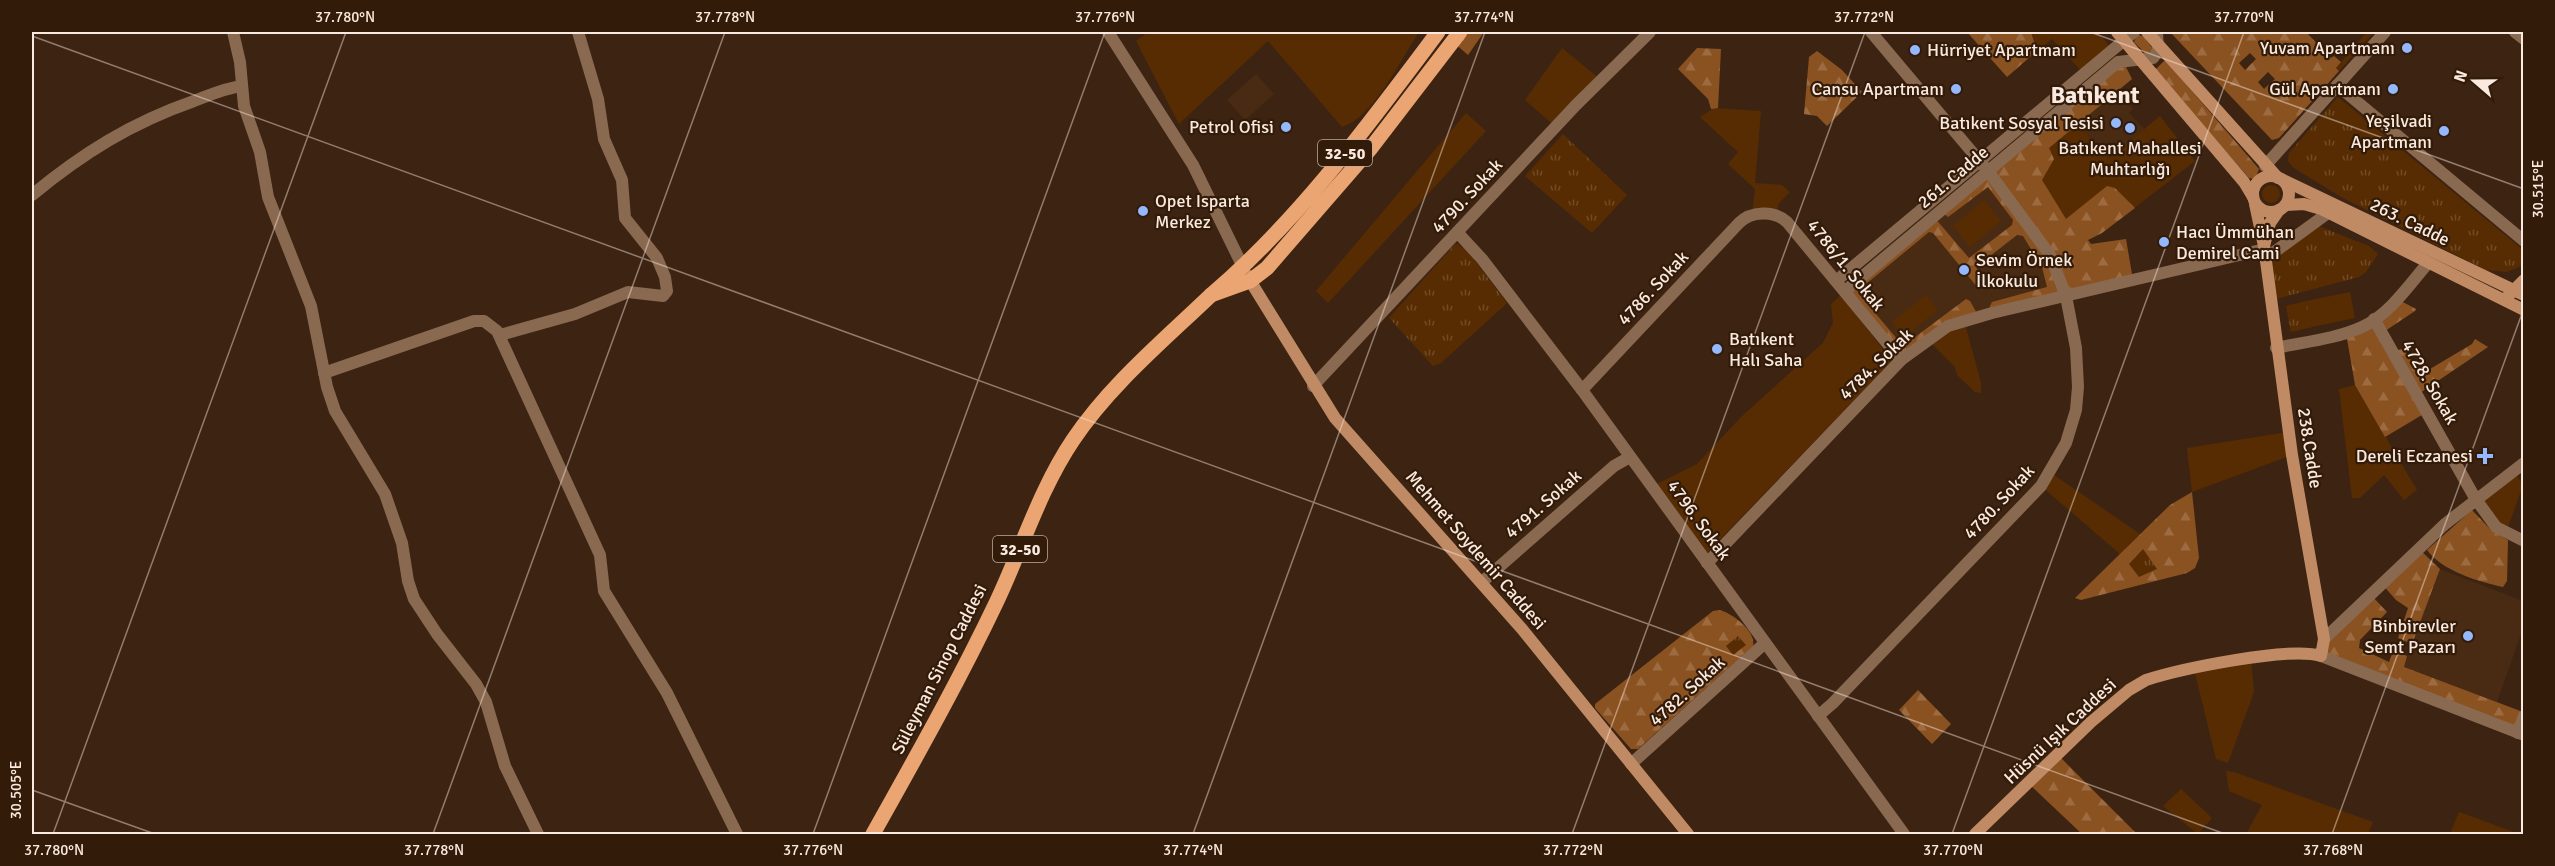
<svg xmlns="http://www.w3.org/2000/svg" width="2555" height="866" viewBox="0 0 2555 866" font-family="Signika,sans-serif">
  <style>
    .built { fill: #492b13 }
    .grass { fill: #572c02 }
    .forest { fill: url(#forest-firs); fill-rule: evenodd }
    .park { fill: url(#park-tufts) }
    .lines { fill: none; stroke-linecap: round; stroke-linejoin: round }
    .street { stroke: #8a6951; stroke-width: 12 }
    .secondary { stroke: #c08b64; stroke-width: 12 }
    .primary { stroke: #eaa572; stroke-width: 15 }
    .ticks { fill: none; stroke: #fae9de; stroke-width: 1.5; stroke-opacity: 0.45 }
    .poi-dot { fill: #94b7fd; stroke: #321b08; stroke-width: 2 }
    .labels { text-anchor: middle; stroke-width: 4.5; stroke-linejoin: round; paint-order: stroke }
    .shield { fill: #321b08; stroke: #beab9e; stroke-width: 1.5 }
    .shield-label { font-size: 16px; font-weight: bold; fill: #fae9de }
    .poi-label { font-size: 18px; fill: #fae9de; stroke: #321b08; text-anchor: end }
    .street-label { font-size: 18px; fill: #fae9de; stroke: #321b08 }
    .district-label { font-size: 24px; font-weight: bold; fill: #fae9de; stroke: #321b08 }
    .neatline { fill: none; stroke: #fae9de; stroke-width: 2 }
    .ticks-label { font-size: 15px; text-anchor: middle; fill: #fae9de }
  </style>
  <defs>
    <pattern id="forest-firs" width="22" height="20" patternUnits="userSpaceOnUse" patternTransform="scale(1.5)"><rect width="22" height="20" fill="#8b5221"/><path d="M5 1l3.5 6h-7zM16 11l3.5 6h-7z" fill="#9c6b41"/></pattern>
    <pattern id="park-tufts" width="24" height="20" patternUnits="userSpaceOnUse" patternTransform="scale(1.5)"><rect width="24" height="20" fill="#572c02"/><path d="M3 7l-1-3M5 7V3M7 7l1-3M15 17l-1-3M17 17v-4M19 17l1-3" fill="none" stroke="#704b26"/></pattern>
  </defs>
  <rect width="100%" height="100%" fill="#3d2412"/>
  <g class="built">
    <polygon points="1256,74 1274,94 1245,120 1227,100"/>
    <polygon points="2117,90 2133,109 2129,113 2144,129 2108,159 2077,124"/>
    <polygon points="1988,171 2066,296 1964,320 1901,360 1845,291"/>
    <polygon points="2440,569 2523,601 2523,628 2497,702 2403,667"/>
  </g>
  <g class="grass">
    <path d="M1148,32H1419C1401,59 1373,118 1342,127L1268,41L1179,124L1136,41Z"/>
    <polygon points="2031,32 2098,32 2112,49 2084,74 2052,39 2037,51"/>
    <polygon points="2367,32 2374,32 2339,71 2336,68"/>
    <polygon points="1562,48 1601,80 1556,127 1525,100"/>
    <polygon points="2063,107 2108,159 2160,116 2195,161 2102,233 2088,240 1988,171"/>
    <polygon points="1714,108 1761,111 1755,183 1782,185 1790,192 1779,203 1776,215 1752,215 1755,189 1728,164 1738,152 1700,117"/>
    <polygon points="1466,113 1486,131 1328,303 1316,291"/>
    <circle cx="2271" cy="194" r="9"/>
    <polygon points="1984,200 2001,221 1970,247 1953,226"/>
    <polygon points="2350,292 2355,318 2312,327 2306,301"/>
    <polygon points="1841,295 1892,361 1707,553 1657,484 1697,464 1741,417 1823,343 1833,323 1831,304"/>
    <polygon points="1926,295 1938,310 1904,337 1892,322"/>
    <polygon points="1964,320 1981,383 1981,393 1975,392 1957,375 1955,367 1927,339"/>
    <polygon points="2355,385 2417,490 2404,500 2384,475 2360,498 2352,498 2339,389"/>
    <polygon points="2288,432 2292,455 2192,492 2187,448"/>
    <polygon points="2513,469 2523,485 2506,533 2475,498"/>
    <polygon points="2051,473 2140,534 2120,554 2041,486"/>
    <polygon points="2251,659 2254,692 2228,763 2216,759 2194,669"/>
    <polygon points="2226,771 2234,772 2373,822 2368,834 2246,834 2262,805 2229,791"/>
    <polygon points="2181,789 2212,818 2198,834 2163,806"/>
    <polygon points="2459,812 2465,814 2519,834 2450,834"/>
  </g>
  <g class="forest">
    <polygon points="1460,32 1484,32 1468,55 1453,42"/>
    <polygon points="1967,32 2031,32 2037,51 2007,77"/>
    <path d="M2170,32H2306L2331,58L2334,56L2341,62L2336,68L2339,71L2279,138L2272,140ZM2250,53L2256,59L2245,70L2239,63ZM2268,72L2275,79L2264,89L2258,82Z"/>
    <polygon points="2137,34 2144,37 2153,49 2147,55 2134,42"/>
    <polygon points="1697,48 1721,49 1718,108 1711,109 1708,99 1678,69"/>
    <polygon points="1817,51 1842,70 1862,92 1827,126 1817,116 1804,114 1809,57"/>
    <polygon points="2165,60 2259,169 2255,179 2249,178 2155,70"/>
    <polygon points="2118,62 2125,65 2132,79 2049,148 2054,159 2042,180 2066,219 2107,186 2115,188 2135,208 2102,233 2088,240 2091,244 2126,239 2133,280 1992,313 1990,306 1992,302 2047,287 2042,267 2023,236 2017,235 1976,267 1984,282 1978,288 1933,233 1929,232 1860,289 1859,294 1903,346 1966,299 1970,301 1979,317 1964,320 1901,360 1845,291 1934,217 1969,258 2012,225 2013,220 1988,187 1948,217 1941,211"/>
    <polygon points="2397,299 2416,309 2415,311 2382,333 2392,351 2404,349 2420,375 2472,344 2475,339 2488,347 2417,395 2427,412 2385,437 2355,385 2346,333"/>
    <polygon points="2192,492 2199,558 2195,568 2187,573 2081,600 2075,598 2170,505"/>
    <path d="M2472,510L2491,530L2508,540L2507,581L2503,587C2480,582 2442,571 2427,550Z"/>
    <polygon points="2419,549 2440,569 2412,644 2398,638 2408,608 2396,600 2382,584"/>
    <polygon points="2371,595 2387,612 2360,640 2359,648 2389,662 2393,651 2407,656 2404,667 2523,712 2518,733 2321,656 2323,648"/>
    <path d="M1720,610C1733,614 1756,631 1753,646L1638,749H1631L1595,708V704L1713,611Z"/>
    <polygon points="1918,690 1951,724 1932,744 1899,710"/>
    <polygon points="2058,755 2137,834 2082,834 2028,783"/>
  </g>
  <g class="park">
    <polygon points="2338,97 2523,250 2523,265 2507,272 2486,270 2343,198 2294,168 2288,161 2289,153"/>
    <polygon points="1563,134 1627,195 1592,233 1525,176"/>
    <polygon points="2318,226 2369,246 2378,254 2366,272 2359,277 2276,299 2272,256"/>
    <polygon points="1456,243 1469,253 1507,303 1441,363 1433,366 1389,318"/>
    <polygon points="2306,301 2312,327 2291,332 2286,306"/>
    <polygon points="2143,549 2157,569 2139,577 2129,564"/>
    <polygon points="1738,636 1746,645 1733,655 1726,646"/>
  </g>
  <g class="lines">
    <g class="street">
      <polyline points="233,32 240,62 244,106 260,152 268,197 311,306 327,387 335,411 385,494 402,543 408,581 414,599 437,634 476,684 486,702 505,766 538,834"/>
      <polyline points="1108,32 1193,165 1243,267"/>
      <polyline points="2515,32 2524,39"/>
      <polyline points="2337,85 2524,241"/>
      <polyline points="2265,166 2385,32"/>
      <path d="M32,195C83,153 131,123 194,101C210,95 225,88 242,86"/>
      <polyline points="1458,233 1482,259 1582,390 1904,834"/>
      <polyline points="2266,258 2328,213"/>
      <polyline points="1836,281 2134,32"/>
      <polyline points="1845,291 2118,62 2153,58 2158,51 2157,32"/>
      <polyline points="2374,319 2475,498 2496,527 2524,541"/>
      <polyline points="500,335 575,314 628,292 663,296 667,291 665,277 657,258 625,218 622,180 604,139 598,99 578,32"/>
      <path d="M2276,348C2303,342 2336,339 2362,327C2389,315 2409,285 2428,263"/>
      <polyline points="324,373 474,321 484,321 497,331 600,555 604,591 667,693 737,834"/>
      <polyline points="1313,386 1576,105 1650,32"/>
      <path d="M1582,390L1739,223C1751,211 1774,210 1787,222L1901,360"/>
      <polyline points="1707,563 1901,360 1948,326 1992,313 2265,249"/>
      <polyline points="1482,582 1614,466 1630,457"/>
      <polyline points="2324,639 2445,524 2524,463"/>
      <polyline points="2321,656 2524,735"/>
      <polyline points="1818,716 1833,703 2041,486 2066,443 2076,410 2078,387 2076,348 2066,296 2050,255 1988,171 1871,32"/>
      <polyline points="2518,733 2524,716"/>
      <polyline points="1631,764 1765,643"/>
    </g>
    <g class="secondary">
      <polyline points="2117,32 2244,182 2253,197"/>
      <polyline points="2147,32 2278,178"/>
      <circle cx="2271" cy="194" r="18"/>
      <polyline points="2281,179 2524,295"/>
      <polyline points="2255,204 2264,246 2270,223 2279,210"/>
      <polyline points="2286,205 2304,204 2321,209 2524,310"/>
      <polyline points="1246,274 1335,418 1522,629 1688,834"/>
      <polyline points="2508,296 2524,280"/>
      <path d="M1975,834L2091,722L2129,690L2146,680C2180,669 2290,646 2321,656L2324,639L2292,455L2264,246"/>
    </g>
    <g class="primary">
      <path d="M1438,32C1369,124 1299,220 1211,295L1250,281L1267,268L1371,148L1460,32"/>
      <path d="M873,834C916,757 959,681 997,601C1022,548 1040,489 1073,440C1110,385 1163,341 1211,295"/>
    </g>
  </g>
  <path class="ticks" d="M2090,32L2524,189M32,36L2225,834M32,790L155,834M53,834L346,32M433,834L725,32M813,834L1105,32M1193,834L1485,32M1572,834L1865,32M1952,834L2244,32M2332,834L2524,308"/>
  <g class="poi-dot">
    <circle cx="2407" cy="48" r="6"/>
    <circle cx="1915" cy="50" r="6"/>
    <circle cx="1956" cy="89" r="6"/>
    <circle cx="2393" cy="89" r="6"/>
    <circle cx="2116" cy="123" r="6"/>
    <circle cx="1286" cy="127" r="6"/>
    <circle cx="2130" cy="128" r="6"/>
    <circle cx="2444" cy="131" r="6"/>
    <circle cx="1143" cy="211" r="6"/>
    <circle cx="2164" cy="242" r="6"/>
    <circle cx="1964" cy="270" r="6"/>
    <circle cx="1717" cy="349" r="6"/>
    <path d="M2482 447h6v6h6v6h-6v6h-6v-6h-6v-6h6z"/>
    <circle cx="2468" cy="636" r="6"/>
  </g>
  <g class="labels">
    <g class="shield">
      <rect x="1318" y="140" width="54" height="26" rx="4.5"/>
      <rect x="993" y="536" width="54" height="26" rx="4.5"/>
    </g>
    <g class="shield-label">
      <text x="1345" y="159">32-50</text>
      <text x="1020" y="555">32-50</text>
    </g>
    <g class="poi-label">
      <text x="2395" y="54">Yuvam Apartmanı</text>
      <text x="1927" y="56" text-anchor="start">Hürriyet Apartmanı</text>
      <text x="1944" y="95">Cansu Apartmanı</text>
      <text x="2381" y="95">Gül Apartmanı</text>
      <text x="2432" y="127">Yeşilvadi<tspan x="2432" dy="21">Apartmanı</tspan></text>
      <text x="2104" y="129">Batıkent Sosyal Tesisi</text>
      <text x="1274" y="133">Petrol Ofisi</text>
      <text x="2130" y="154" text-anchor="middle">Batıkent Mahallesi<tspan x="2130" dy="21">Muhtarlığı</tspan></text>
      <text x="1155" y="207" text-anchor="start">Opet Isparta<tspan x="1155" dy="21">Merkez</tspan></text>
      <text x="2176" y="238" text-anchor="start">Hacı Ümmühan<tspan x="2176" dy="21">Demirel Cami</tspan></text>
      <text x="1976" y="266" text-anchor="start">Sevim Örnek<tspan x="1976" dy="21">İlkokulu</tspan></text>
      <text x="1729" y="345" text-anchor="start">Batıkent<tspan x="1729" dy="21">Halı Saha</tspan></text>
      <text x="2473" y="462">Dereli Eczanesi</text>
      <text x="2456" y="632">Binbirevler<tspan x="2456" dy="21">Semt Pazarı</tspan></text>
    </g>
    <g class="street-label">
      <text transform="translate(1953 177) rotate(-40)" y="6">261. Cadde</text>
      <text transform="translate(1467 196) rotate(-47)" y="6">4790. Sokak</text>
      <text transform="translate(2410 222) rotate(26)" y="6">263. Cadde</text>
      <text transform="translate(1846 265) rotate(51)" y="6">4786/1. Sokak</text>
      <text transform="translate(1653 288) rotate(-47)" y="6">4786. Sokak</text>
      <text transform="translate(1876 364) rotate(-44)" y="6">4784. Sokak</text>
      <text transform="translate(2430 382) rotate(60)" y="6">4728. Sokak</text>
      <text transform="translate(2310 448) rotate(81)" y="6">238.Cadde</text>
      <text transform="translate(1999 502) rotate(-47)" y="6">4780. Sokak</text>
      <text transform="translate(1543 504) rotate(-41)" y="6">4791. Sokak</text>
      <text transform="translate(1699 520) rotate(54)" y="6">4796. Sokak</text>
      <text transform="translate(1476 550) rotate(49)" y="6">Mehmet Soydemir Caddesi</text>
      <text transform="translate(939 669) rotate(-63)" y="6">Süleyman Sinop Caddesi</text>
      <text transform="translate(1687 691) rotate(-42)" y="6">4782. Sokak</text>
      <text transform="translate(2060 731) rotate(-43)" y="6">Hüsnü Işık Caddesi</text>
    </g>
    <g class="district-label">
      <text x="2095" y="103">Batıkent</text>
    </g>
  </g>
  <rect width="2555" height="866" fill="none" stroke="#321b08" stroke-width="66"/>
  <g transform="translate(2474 81) rotate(290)" stroke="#321b08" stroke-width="4.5" paint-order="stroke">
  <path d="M0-4.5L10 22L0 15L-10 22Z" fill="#fae9de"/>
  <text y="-9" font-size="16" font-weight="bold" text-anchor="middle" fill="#fae9de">N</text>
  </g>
  <rect x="33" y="33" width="2489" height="800" class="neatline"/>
  <g class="ticks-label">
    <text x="345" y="22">37.780°N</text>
    <text x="725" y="22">37.778°N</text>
    <text x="1105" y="22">37.776°N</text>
    <text x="1484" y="22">37.774°N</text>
    <text x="1864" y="22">37.772°N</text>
    <text x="2244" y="22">37.770°N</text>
    <text transform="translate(2538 189) rotate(-90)" y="5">30.515°E</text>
    <text transform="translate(16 790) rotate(-90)" y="5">30.505°E</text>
    <text x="54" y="855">37.780°N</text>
    <text x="434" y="855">37.778°N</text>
    <text x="813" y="855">37.776°N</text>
    <text x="1193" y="855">37.774°N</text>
    <text x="1573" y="855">37.772°N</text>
    <text x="1953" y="855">37.770°N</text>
    <text x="2333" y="855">37.768°N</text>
  </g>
</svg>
